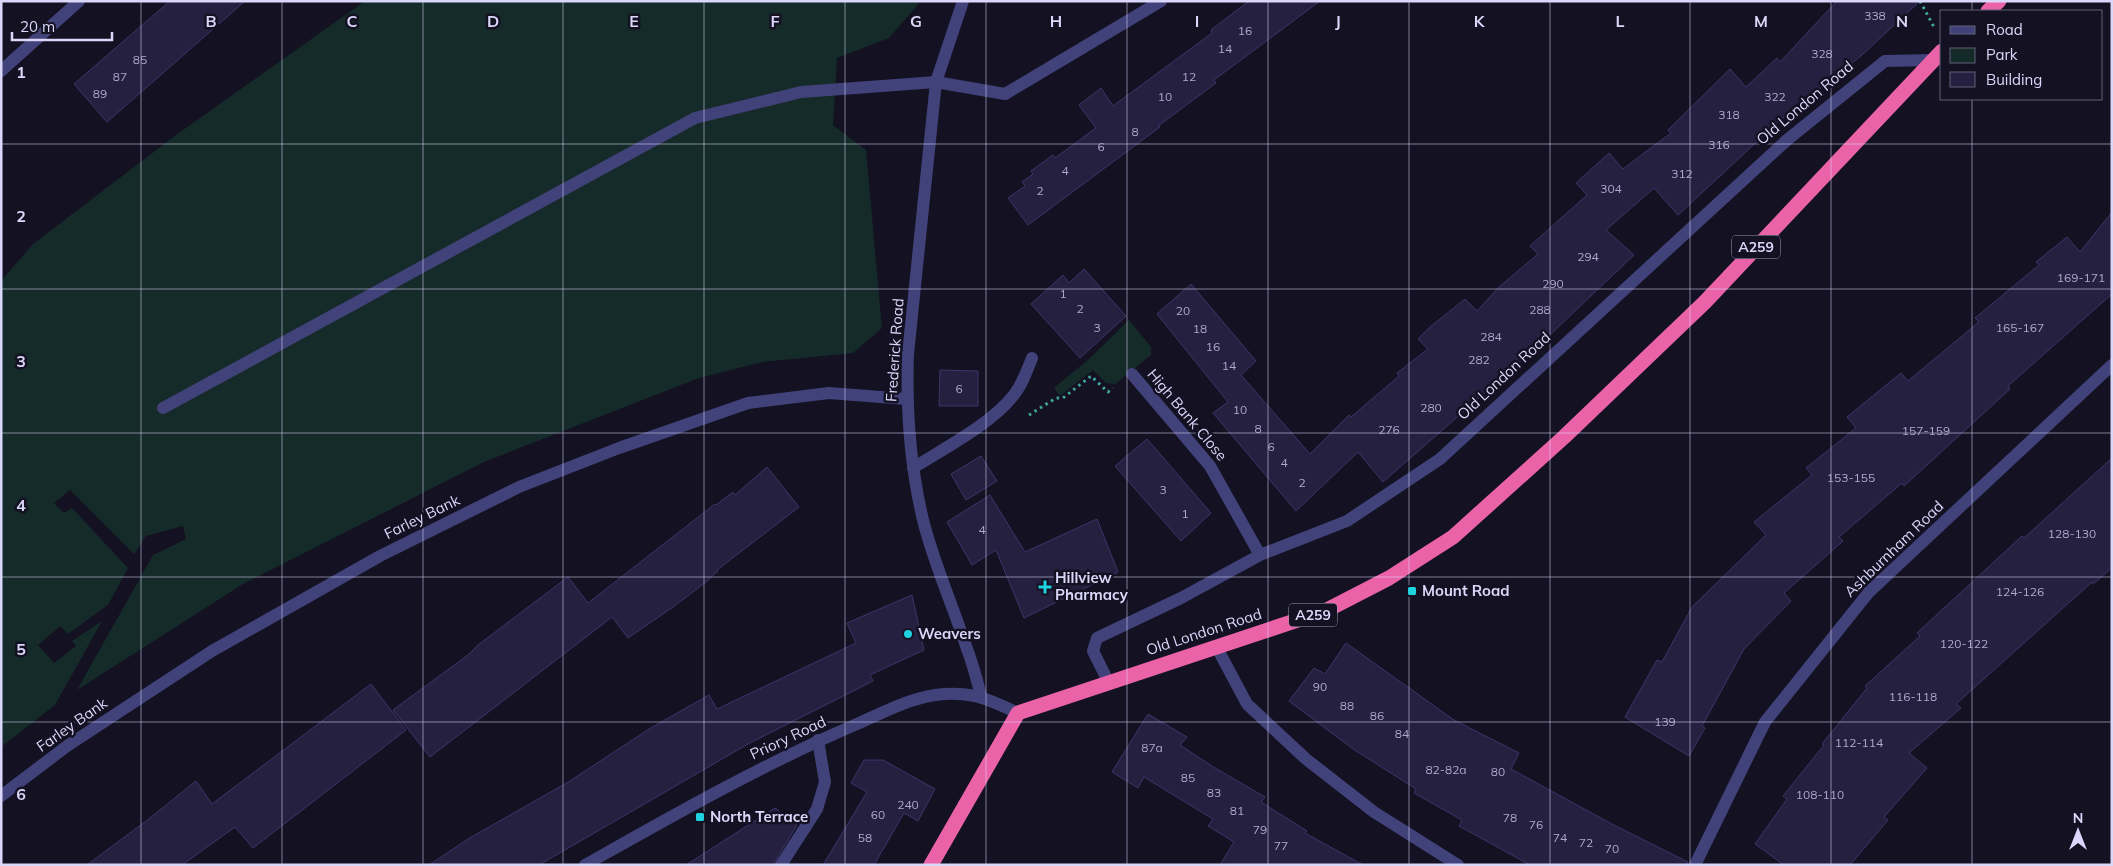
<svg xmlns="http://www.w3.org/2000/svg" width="2113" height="866" viewBox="0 0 2113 866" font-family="Mulish,sans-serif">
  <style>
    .green { fill: #152b29 }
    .building { fill: #252040; stroke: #3d3569 }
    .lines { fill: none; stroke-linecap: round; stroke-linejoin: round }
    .path { stroke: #3fa69c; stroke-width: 3; stroke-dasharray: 2.5 4; stroke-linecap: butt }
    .minor { stroke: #42427b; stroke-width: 12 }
    .highway { stroke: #ea62a8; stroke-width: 15 }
    .grid { fill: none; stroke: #dad7fa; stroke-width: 1; stroke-opacity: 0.55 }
    .poi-dot { fill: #1ed3df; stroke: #131122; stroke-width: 2 }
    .labels { text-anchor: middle; stroke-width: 5; stroke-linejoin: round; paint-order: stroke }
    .number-label { font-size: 12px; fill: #ada9cc }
    .shield { fill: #131122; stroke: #9e9cb9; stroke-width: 1 }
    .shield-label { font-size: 14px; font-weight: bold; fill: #dad7fa }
    .street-label { font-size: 15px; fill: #dad7fa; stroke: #131122 }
    .poi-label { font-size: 15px; font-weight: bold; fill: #dad7fa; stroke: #131122; text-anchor: start }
    .grid-label { font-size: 16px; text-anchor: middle; font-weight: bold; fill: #dad7fa; stroke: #131122; stroke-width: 5; stroke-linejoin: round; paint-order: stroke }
  </style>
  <rect width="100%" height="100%" fill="#131122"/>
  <g class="green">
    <polygon points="365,1 921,1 889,38 837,58 833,125 866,150 882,328 853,353 762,362 699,378 484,462 243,584 77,690 153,555 186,539 183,526 146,536 134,554 70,490 54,503 64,513 72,508 128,568 108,605 68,634 60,626 38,645 54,663 76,646 72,641 102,621 55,705 1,747 1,281 33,244 176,135"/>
    <polygon points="1129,320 1151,347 1151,355 1115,384 1106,383 1093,370 1060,396 1054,388 1089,359"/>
  </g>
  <g class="building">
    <polygon points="170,1 245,1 107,122 74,84"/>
    <polygon points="1249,1 1320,1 1214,80 1216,83 1158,126 1160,127 1028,225 1008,198 1025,186 1022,182 1033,174 1031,171 1053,155 1055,158 1096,128 1079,105 1101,88 1113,106 1212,33 1211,30"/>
    <polygon points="1837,1 1920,1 1862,55 1778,122 1678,215 1654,188 1606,230 1634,255 1535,349 1383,482 1358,452 1296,511 1213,413 1228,402 1157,314 1191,284 1256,361 1241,375 1310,454 1349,415 1351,417 1399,376 1397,373 1428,349 1418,339 1430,327 1465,299 1477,311 1499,287 1538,254 1530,246 1587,195 1576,183 1609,153 1623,169 1671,133 1668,130 1730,69 1746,87 1777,58 1780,62"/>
    <polygon points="2112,212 2112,294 2008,386 2010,389 1904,486 1902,483 1839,537 1843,541 1784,593 1791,601 1744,649 1702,726 1705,728 1689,756 1625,717 1657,660 1662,662 1692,607 1766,535 1754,522 1812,475 1806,468 1856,428 1847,417 1901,373 1908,381 1979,322 1975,318 2039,265 2036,262 2067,237 2080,252"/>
    <polygon points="1084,269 1126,316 1080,358 1031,304 1063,275 1069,283"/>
    <polygon points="940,370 978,371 978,406 939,406"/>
    <polygon points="1147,439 1211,513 1181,541 1115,466"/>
    <polygon points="981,456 997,481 966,500 951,474"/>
    <polygon points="2112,458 2112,568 2093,584 2092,582 1956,704 1961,708 1909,753 1927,768 1884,817 1888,820 1850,865 1784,865 1755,844 1787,799 1783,796 1824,745 1822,744 1867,688 1865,686 1920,636 1917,633 2022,536 2024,538"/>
    <polygon points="767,467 799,507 717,570 718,571 706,582 673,607 628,638 612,617 430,757 393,710 468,655 478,645 568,577 588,603 715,504 716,505 733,492 735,495"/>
    <polygon points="990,495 1025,552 1097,519 1118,572 1024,618 996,550 972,565 947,522"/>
    <polygon points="912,595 924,650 870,675 873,681 748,744 539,865 429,865 468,839 570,781 649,729 709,695 717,709 856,643 847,623"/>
    <polygon points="1346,643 1454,720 1519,753 1511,769 1610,823 1688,862 1687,865 1530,865 1459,826 1462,820 1414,793 1416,789 1353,749 1289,701 1314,668 1325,674"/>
    <polygon points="371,684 406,730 253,848 235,827 182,865 87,865 150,818 196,781 212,804"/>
    <polygon points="1148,714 1187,737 1180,745 1215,768 1265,797 1261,802 1307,831 1305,833 1363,865 1220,865 1234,842 1208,826 1213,819 1144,777 1138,788 1112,772"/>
    <polygon points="864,760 883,760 935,789 918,821 904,813 874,865 823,865 867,792 851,783"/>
    <polygon points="775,808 797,825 773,865 686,865"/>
  </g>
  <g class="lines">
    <g class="path">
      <polyline points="1920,1 1934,27"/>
      <polyline points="1029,415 1056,398 1063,398 1091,376 1108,392 1113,388"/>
    </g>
    <g class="minor">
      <path d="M963,1L936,82L908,354C906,411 910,465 923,520C934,564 953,606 967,649C973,664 977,680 981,696"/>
      <polyline points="1,71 79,1"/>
      <polyline points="1132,374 1210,466 1260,555"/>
      <polyline points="163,408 695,118 801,92 936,82 1005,94 1161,1"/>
      <path d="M913,468C943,449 991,424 1013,396C1022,385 1027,371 1032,358"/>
      <polyline points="1216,646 1247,704 1306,759 1374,812 1458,865"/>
      <polyline points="1109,683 1093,651 1097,638 1181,598 1260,555 1347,521 1440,459 1787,140 1885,61 1932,60"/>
      <polyline points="1,796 67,746 212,651 380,556 519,487 619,448 748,403 829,393 906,399"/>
      <path d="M585,865C674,815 763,764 857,724C882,713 908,699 935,695C970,690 988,699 1018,713"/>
      <polyline points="781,865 817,809 825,782 818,740"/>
      <polyline points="1695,865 1765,722 1869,592 2112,365"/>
    </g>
    <g class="highway">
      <polyline points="1988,11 1999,1"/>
      <polyline points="931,865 1018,713 1325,611 1389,578 1453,537 1564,437 1705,302 1942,51"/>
    </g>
  </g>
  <path class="grid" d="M141,1V865M282,1V865M423,1V865M563,1V865M704,1V865M845,1V865M986,1V865M1127,1V865M1268,1V865M1409,1V865M1550,1V865M1690,1V865M1831,1V865M1972,1V11M1972,99V865M1,144H2112M1,289H2112M1,433H2112M1,577H2112M1,722H2112"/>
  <g class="poi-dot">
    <path d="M1042.5 579.5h5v5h5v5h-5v5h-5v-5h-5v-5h5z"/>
    <rect x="1407" y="586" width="10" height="10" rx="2.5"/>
    <circle cx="908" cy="634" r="5"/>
    <rect x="695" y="812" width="10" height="10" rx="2.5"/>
  </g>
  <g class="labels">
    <g class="number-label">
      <text x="1875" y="20">338</text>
      <text x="1245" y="35">16</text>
      <text x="1225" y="53">14</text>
      <text x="1822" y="58">328</text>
      <text x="140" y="64">85</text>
      <text x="120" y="81">87</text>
      <text x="1189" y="81">12</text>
      <text x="100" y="98">89</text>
      <text x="1165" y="101">10</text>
      <text x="1775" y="101">322</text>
      <text x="1729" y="119">318</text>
      <text x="1135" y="136">8</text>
      <text x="1719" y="149">316</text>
      <text x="1101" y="151">6</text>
      <text x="1065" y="175">4</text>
      <text x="1682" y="178">312</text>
      <text x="1611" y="193">304</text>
      <text x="1040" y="195">2</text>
      <text x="1588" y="261">294</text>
      <text x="2081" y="282">169-171</text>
      <text x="1553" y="288">290</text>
      <text x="1063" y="298">1</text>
      <text x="1080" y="313">2</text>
      <text x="1540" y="314">288</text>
      <text x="1183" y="315">20</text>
      <text x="1097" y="332">3</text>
      <text x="2020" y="332">165-167</text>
      <text x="1200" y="333">18</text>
      <text x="1491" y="341">284</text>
      <text x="1213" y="351">16</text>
      <text x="1479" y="364">282</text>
      <text x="1229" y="370">14</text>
      <text x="959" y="393">6</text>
      <text x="1431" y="412">280</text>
      <text x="1240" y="414">10</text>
      <text x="1258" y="433">8</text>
      <text x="1389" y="434">276</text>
      <text x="1926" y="435">157-159</text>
      <text x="1271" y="451">6</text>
      <text x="1284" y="467">4</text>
      <text x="1851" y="482">153-155</text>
      <text x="1302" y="487">2</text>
      <text x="1163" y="494">3</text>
      <text x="1185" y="518">1</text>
      <text x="982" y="534">4</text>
      <text x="2072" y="538">128-130</text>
      <text x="2020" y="596">124-126</text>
      <text x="1964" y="648">120-122</text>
      <text x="1320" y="691">90</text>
      <text x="1913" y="701">116-118</text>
      <text x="1347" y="710">88</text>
      <text x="1377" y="720">86</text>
      <text x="1665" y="726">139</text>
      <text x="1402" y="738">84</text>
      <text x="1859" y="747">112-114</text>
      <text x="1152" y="752">87a</text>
      <text x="1446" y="774">82-82a</text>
      <text x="1498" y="776">80</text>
      <text x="1188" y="782">85</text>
      <text x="1214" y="797">83</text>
      <text x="1820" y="799">108-110</text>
      <text x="908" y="809">240</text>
      <text x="1237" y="815">81</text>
      <text x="878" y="819">60</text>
      <text x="1510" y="822">78</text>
      <text x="1536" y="829">76</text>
      <text x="1260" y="834">79</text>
      <text x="865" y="842">58</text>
      <text x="1560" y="842">74</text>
      <text x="1586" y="847">72</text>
      <text x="1281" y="850">77</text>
      <text x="1612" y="853">70</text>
    </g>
    <g class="shield">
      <rect x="1732" y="235.5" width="48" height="23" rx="4"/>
      <rect x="1289" y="603.5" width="48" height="23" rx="4"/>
    </g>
    <g class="shield-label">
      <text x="1756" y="252">A259</text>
      <text x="1313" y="620">A259</text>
    </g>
    <g class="street-label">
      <text transform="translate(1805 103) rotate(-40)" y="5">Old London Road</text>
      <text transform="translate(895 350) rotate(-86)" y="5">Frederick Road</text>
      <text transform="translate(1504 376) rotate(-43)" y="5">Old London Road</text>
      <text transform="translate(1187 415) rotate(50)" y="5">High Bank Close</text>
      <text transform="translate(422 517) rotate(-26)" y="5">Farley Bank</text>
      <text transform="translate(1894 549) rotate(-44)" y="5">Ashburnham Road</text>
      <text transform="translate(1204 632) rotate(-18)" y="5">Old London Road</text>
      <text transform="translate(72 725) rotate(-35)" y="5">Farley Bank</text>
      <text transform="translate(788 738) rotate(-25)" y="5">Priory Road</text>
    </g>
    <g class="poi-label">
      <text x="1055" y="583">Hillview<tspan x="1055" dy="17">Pharmacy</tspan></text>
      <text x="1422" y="596">Mount Road</text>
      <text x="918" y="639">Weavers</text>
      <text x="710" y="822">North Terrace</text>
    </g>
  </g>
  <g class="grid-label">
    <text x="211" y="27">B</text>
    <text x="352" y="27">C</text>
    <text x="493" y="27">D</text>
    <text x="634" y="27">E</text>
    <text x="775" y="27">F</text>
    <text x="916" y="27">G</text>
    <text x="1056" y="27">H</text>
    <text x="1197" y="27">I</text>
    <text x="1338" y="27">J</text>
    <text x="1479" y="27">K</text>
    <text x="1620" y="27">L</text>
    <text x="1761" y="27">M</text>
    <text x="1902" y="27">N</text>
    <text x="21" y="78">1</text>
    <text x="21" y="222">2</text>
    <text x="21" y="367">3</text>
    <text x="21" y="511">4</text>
    <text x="21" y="655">5</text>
    <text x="21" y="800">6</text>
  </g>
  <rect width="2113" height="866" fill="none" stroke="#dad7fa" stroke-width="5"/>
  <rect x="1940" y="10" width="162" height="90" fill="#131122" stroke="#636078"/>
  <rect x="1950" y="26" width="25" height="8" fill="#42427b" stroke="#636078"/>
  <text x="1986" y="35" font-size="15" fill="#dad7fa">Road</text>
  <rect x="1950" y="48" width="25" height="15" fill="#152b29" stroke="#636078"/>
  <text x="1986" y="60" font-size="15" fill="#dad7fa">Park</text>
  <rect x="1950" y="72" width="25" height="15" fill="#252040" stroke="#636078"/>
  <text x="1986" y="85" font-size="15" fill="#dad7fa">Building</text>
  <g transform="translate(2078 831)" stroke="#131122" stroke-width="4" paint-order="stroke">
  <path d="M0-4L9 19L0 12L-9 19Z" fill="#dad7fa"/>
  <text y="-8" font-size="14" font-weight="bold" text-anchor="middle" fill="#dad7fa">N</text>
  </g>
  <path d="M12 32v8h100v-8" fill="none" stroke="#dad7fa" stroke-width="2.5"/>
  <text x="20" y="32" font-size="15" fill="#dad7fa" stroke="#131122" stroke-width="4" paint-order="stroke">20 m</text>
</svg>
